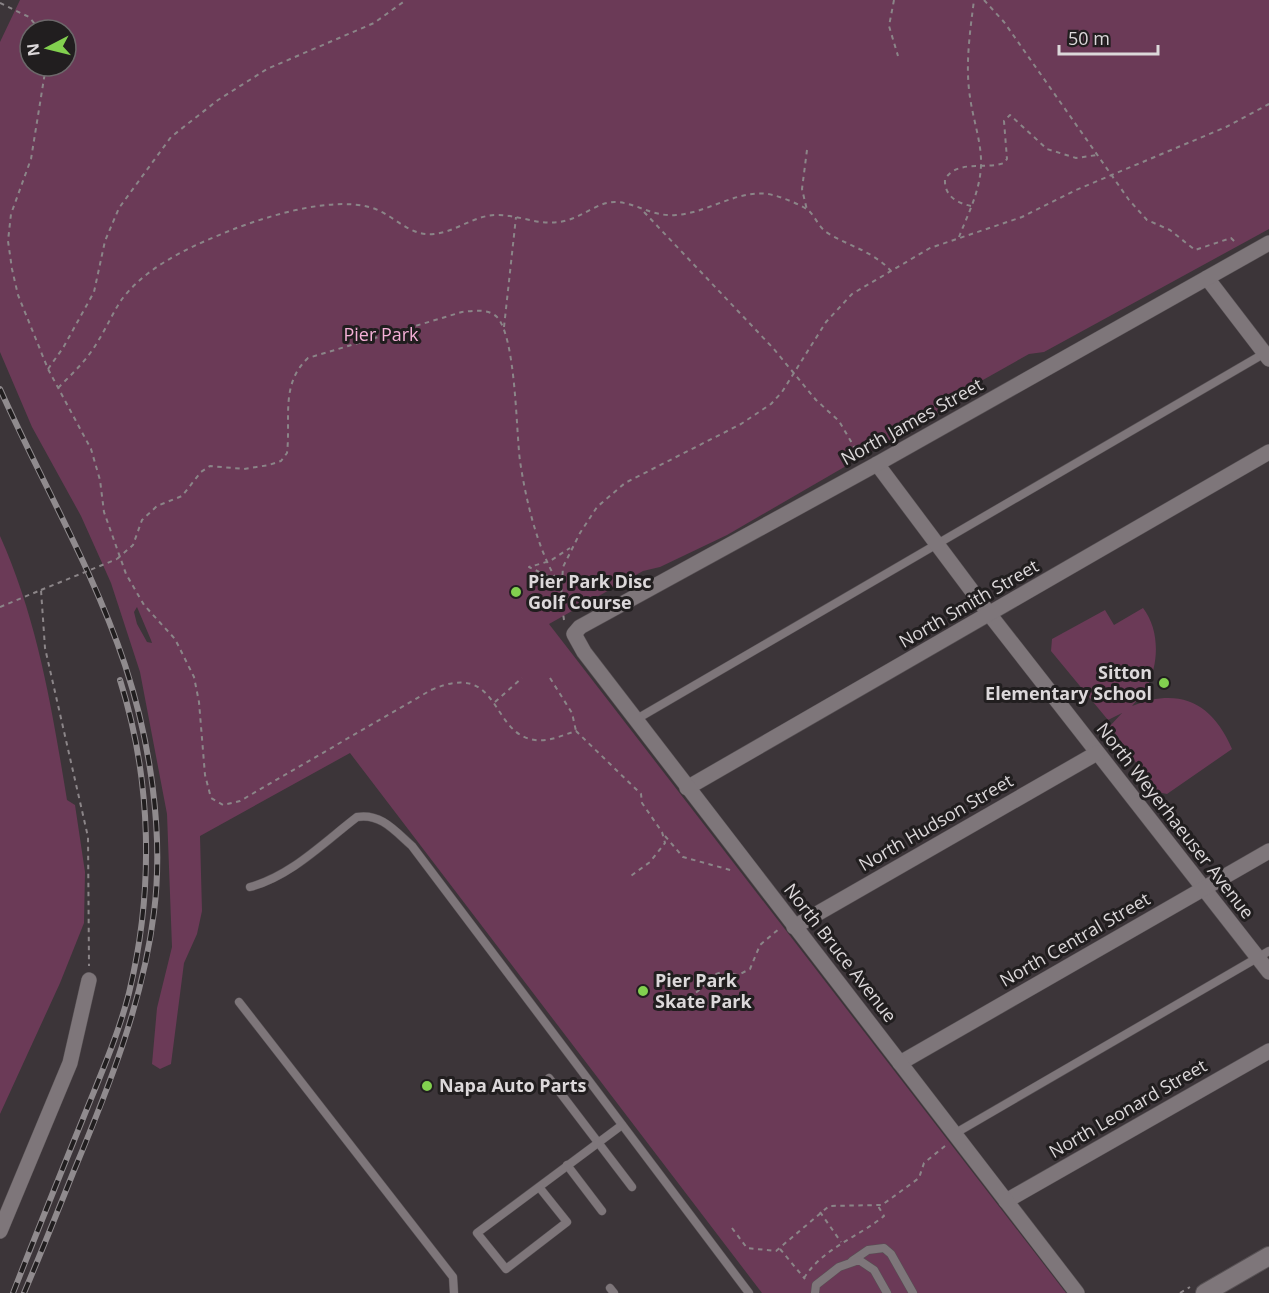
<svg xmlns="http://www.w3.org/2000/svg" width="1269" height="1293" viewBox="0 0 1269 1293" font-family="'Open Sans',sans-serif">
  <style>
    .green { fill: #6b3a57; fill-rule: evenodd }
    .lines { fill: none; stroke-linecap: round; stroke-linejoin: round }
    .lane-casing { stroke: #575154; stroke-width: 9 }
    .street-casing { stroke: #575154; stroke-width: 16 }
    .secondary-casing { stroke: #575154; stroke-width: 20 }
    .path { stroke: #8b8588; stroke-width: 2; stroke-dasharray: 4.5 4.5; stroke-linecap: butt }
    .lane { stroke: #7e767a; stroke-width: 8 }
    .street { stroke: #7e767a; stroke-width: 15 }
    .secondary { stroke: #7e767a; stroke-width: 18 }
    .rail-casing { stroke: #908b8e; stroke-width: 6 }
    .rail { stroke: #211e1f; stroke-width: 4; stroke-dasharray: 11; stroke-linecap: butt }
    .path-bridge { stroke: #8b8588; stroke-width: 2; stroke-dasharray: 4.5 4.5; stroke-linecap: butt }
    .poi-dot { fill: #82d04f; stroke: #211e1f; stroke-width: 2 }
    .labels { text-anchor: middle; stroke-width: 6; stroke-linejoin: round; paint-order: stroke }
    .park-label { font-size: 18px; fill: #f5b0d7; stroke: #211e1f }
    .street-label { font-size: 18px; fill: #dcd8da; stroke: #211e1f }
    .poi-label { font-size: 18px; font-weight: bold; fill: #dcd8da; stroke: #211e1f; text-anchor: start }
  </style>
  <rect width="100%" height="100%" fill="#3c3539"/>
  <g class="green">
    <path d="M20,0H1269V229L1044,352L1029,354L942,403L941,411L727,535L660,567L643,571L549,624L1066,1293H762L350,753L200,836L202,911L197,934L184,963L171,1064L160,1069L152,1064L157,1008L172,947L167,814L140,672L111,583L81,516L32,427L0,352V42ZM30,30H66V66H30ZM137,607L151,640L152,643L147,642L137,624L134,612Z"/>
    <path d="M0,536C38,621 52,709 67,800L75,805L85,872L84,923L60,983L0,1114Z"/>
    <path d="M1143,608C1160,630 1159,663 1147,687C1143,694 1137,700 1132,706C1179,687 1212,702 1232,749L1167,794L1157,792L1110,726L1122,713L1108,720L1051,651L1052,639L1105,610L1114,625Z"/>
  </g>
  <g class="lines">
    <defs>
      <g id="lane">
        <polyline points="635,720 1265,353"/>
        <path d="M250,887C291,876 323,843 357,817C381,813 395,831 412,846L749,1293"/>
        <polyline points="239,1002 453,1277 454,1293"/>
        <polyline points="549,1078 632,1187"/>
        <polyline points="954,1134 1269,951"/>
        <polyline points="567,1165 602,1211"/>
        <path d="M539,1187L567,1222L506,1269L477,1233C525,1197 573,1161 622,1125"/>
        <polyline points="852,1261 868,1250 884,1248 891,1254 913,1293"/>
        <polyline points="610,1288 614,1293"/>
        <polyline points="815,1293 816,1285 839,1267 859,1260 874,1270 887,1293"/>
      </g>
      <g id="street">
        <polyline points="1207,278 1269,359"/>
        <polyline points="877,464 990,615 1269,972"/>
        <polyline points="687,788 1269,452"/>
        <polyline points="794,927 1097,753"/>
        <polyline points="900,1063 1269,851"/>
        <polyline points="1006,1201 1269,1051"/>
        <polyline points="0,1231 70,1063 89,980"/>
        <polyline points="1077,1293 584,652 574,634 580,627 877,464 1269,243"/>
      </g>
      <polyline id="secondary" points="1205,1293 1269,1256"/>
    </defs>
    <use href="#lane" class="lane-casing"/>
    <use href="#street" class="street-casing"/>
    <use href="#secondary" class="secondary-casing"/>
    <g class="path">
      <polyline points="894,0 889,26 898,56"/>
      <polyline points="984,0 1004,22 1129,200 1147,220 1170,230 1195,250 1231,238 1237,244"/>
      <polyline points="0,3 29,17 40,30"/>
      <path d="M46,66L31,159L11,214L8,241L12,269L18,295L48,369L91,449L100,480L104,512L126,574L144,605L175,639L194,677L199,702L205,775L211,798L223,805L240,801L431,690C502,659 489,734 535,740C549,742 563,735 576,731L641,794L642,803L662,832L665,843L650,862L628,878"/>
      <polyline points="807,150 802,189 807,210"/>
      <path d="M971,206C957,203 944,196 945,179C958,159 986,170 1004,163L1007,159L1004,121L1010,115L1047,149L1076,158L1097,155"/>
      <polyline points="644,212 773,348 816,400 839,421 856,450 864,457"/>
      <path d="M959,237C968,214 980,191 981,166C982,143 973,120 970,97C965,65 970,32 974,0"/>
      <polyline points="504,327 516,217"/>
      <polyline points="48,369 63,348 94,292 105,241 119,208 171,137 218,100 267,69 374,23 406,0"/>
      <path d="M58,388C73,373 88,359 98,341C107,327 113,312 122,299C149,264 194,245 234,229C271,215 330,197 369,207C393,213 408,237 434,234C456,232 474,215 497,215C522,215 542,228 568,220C583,216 600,201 616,202C637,203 652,217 676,215C709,213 740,187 773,195C784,198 799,204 808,210C815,216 818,226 826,232C848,246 873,251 891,271"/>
      <path d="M117,559L133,545L142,520L157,506L182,496L201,472L210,466L244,469L269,465L281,461L287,453C291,419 280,384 308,358L462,312C472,311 488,308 497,317C516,338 516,430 520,461C526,501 538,553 561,587"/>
      <polyline points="556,580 529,567 550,561 570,548"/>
      <polyline points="0,607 41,590 45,648 88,837 89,966"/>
      <polyline points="564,620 561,598 563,567 580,533 597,507 625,483 741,424 771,404 782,392 826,322 852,294 930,248 1022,217 1076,190 1226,127 1269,104"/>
      <polyline points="550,678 572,713 576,731"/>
      <polyline points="495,702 522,678"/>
      <polyline points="665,836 683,857 734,871"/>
      <polyline points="675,1005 676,1007 698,991 713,975 722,972 738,975 750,969 760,945 780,928"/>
      <polyline points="820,1212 841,1242"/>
      <polyline points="732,1228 747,1248 776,1251 829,1206 882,1205 919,1178 924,1163 945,1146"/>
      <polyline points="780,1249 805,1279"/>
      <path d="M804,1278C822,1249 858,1237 884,1216L878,1206"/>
      <polyline points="1180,1293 1190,1287"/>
    </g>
    <use href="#lane" class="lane"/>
    <use href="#street" class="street"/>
    <use href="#secondary" class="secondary"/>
    <defs>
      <g id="rail">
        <path d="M0,389C41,481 93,569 125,665C150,741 164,832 154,912C143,1003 108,1089 73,1173C57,1213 41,1253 24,1293"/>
        <path d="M13,1293C36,1234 60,1175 84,1116C100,1076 118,1036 129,993C154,890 152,781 120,680"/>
      </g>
    </defs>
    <use href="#rail" class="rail-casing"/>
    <use href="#rail" class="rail"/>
    <polyline class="path-bridge" points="41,590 117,559"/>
  </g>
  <g class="poi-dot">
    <circle cx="516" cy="592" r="6"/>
    <circle cx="1164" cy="683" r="6"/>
    <circle cx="643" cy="991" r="6"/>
    <circle cx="427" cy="1086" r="6"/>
  </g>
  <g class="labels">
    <g class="park-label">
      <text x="381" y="341">Pier Park</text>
    </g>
    <g class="street-label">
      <text transform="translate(912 422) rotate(-29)" y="6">North James Street</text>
      <text transform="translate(969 604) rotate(-30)" y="6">North Smith Street</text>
      <text transform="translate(1175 821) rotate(52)" y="6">North Weyerhaeuser Avenue</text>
      <text transform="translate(936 823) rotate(-30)" y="6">North Hudson Street</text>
      <text transform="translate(1075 940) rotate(-30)" y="6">North Central Street</text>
      <text transform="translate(840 953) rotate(52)" y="6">North Bruce Avenue</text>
      <text transform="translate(1128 1109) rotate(-30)" y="6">North Leonard Street</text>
    </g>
    <g class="poi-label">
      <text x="528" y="588">Pier Park Disc<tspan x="528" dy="21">Golf Course</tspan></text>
      <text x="1152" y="679" text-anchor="end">Sitton<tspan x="1152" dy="21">Elementary School</tspan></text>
      <text x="655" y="987">Pier Park<tspan x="655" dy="21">Skate Park</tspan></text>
      <text x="439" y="1092">Napa Auto Parts</text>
    </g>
  </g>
  <g transform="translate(48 48) rotate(263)"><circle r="28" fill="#211e1f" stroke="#6c686a" stroke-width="1.5"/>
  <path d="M0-4.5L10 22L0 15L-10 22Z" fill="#82d04f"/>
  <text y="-9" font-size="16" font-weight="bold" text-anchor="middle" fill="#dcd8da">N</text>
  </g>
  <path d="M1059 45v9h99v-9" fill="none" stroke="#dcd8da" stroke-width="3"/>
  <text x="1068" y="45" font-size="18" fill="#dcd8da" stroke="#211e1f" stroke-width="4.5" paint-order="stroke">50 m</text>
</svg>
